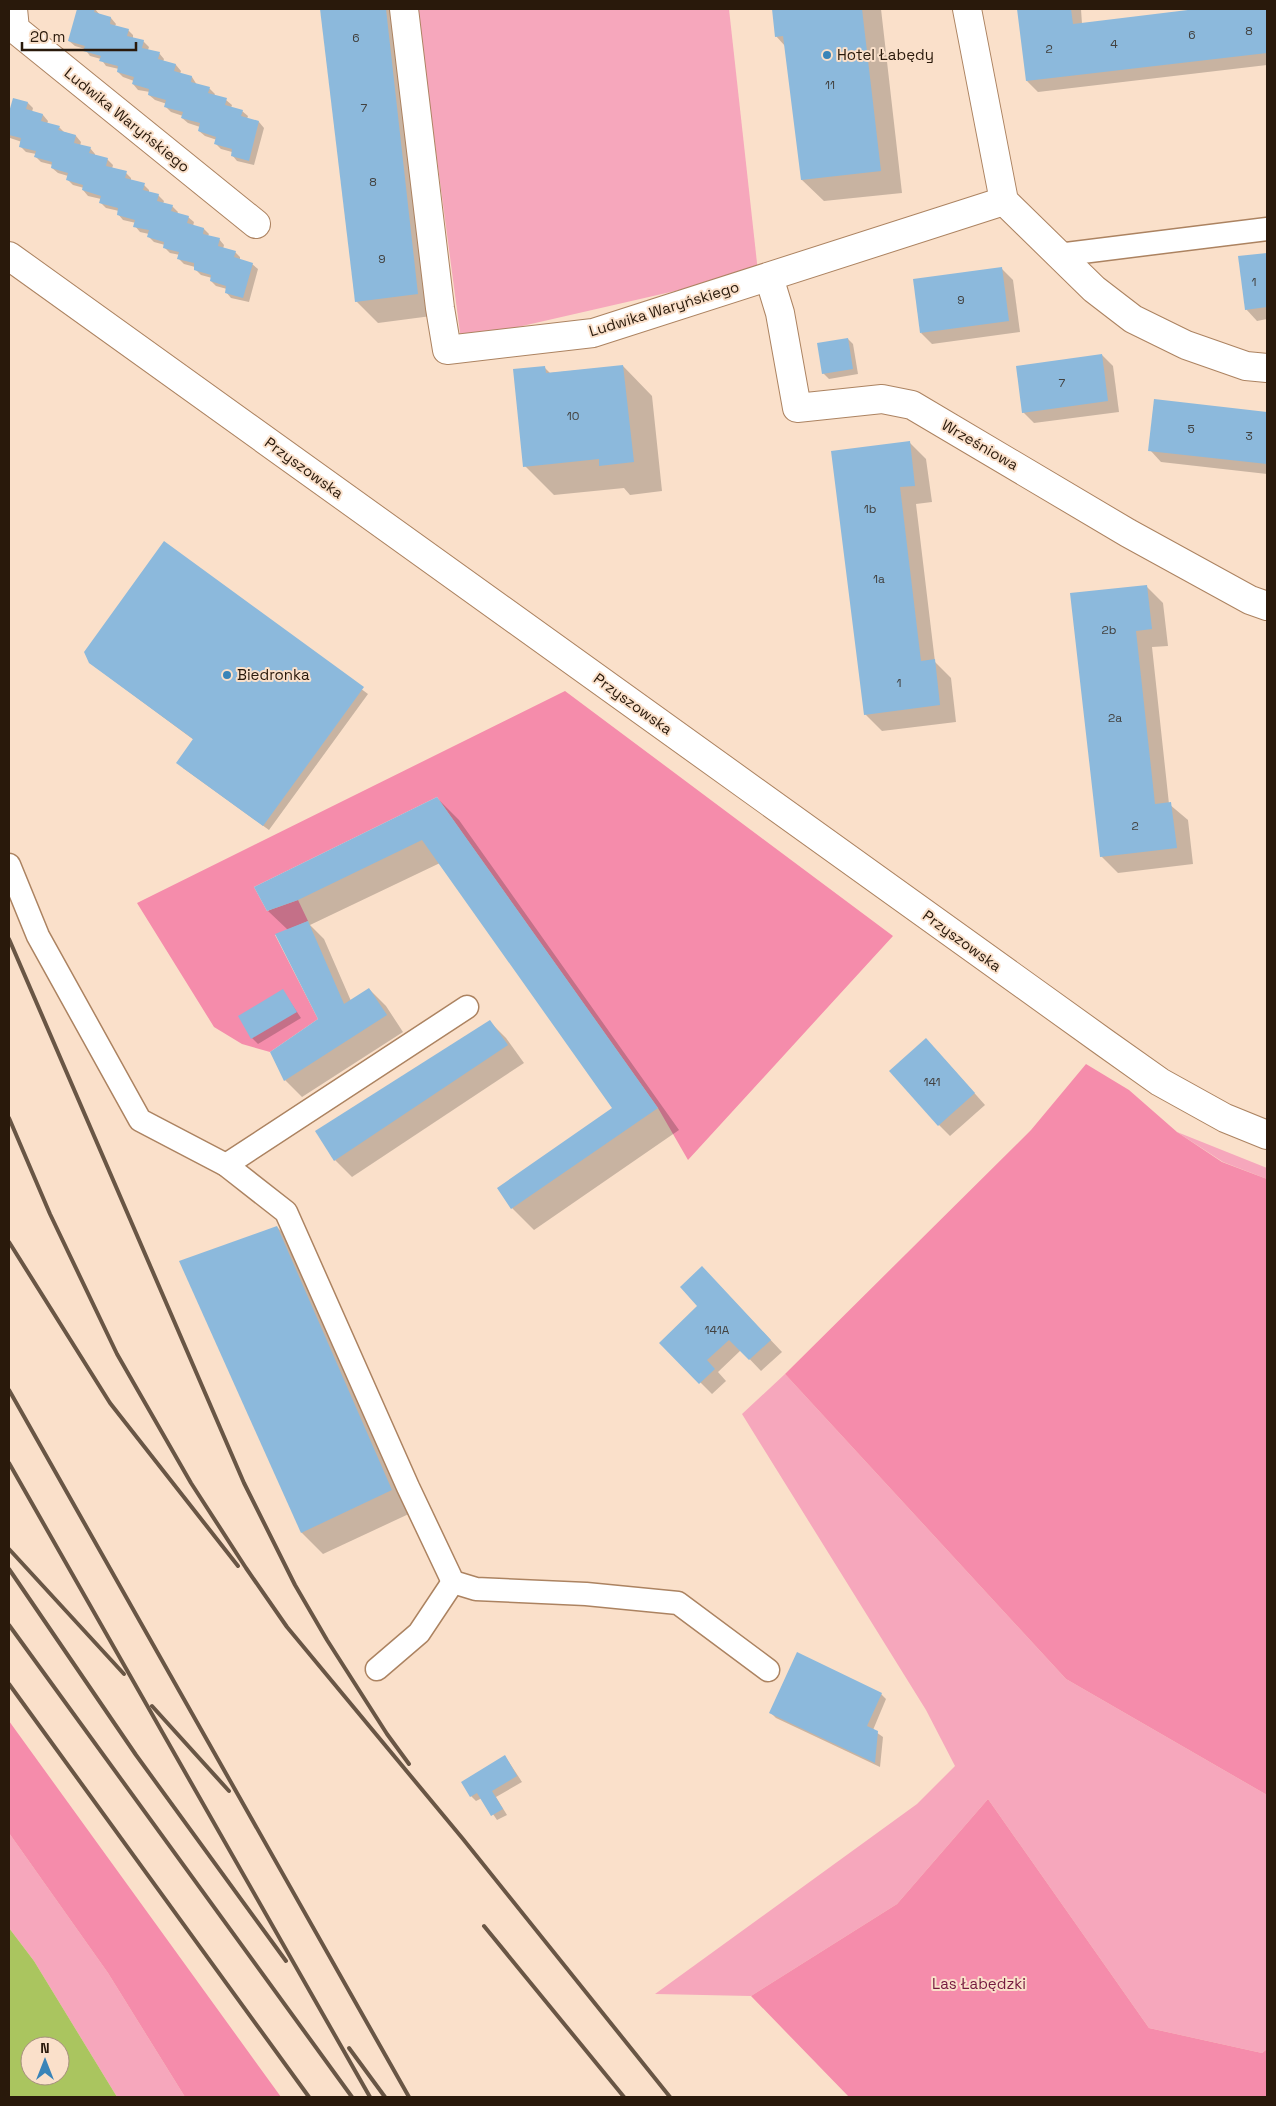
<svg xmlns="http://www.w3.org/2000/svg" width="1276" height="2106" viewBox="0 0 1276 2106" font-family="'Space Grotesk',sans-serif">
  <style>
    .green { fill: #f6a7bc }
    .forest { fill: #f58cab }
    .water { fill: #aac55f; fill-rule: evenodd }
    .shadow { fill: #0003 }
    .building { fill: #8cb9dc }
    .lines { fill: none; stroke-linecap: round; stroke-linejoin: round }
    .lane-casing { stroke: #ac8361; stroke-width: 25 }
    .street-casing { stroke: #ac8361; stroke-width: 30 }
    .secondary-casing { stroke: #ac8361; stroke-width: 30 }
    .lane { stroke: #fff; stroke-width: 22 }
    .street { stroke: #fff; stroke-width: 28 }
    .secondary { stroke: #fff; stroke-width: 28 }
    .rail { stroke: #695645; stroke-width: 4 }
    .poi-dot { fill: #3984b8; stroke: #fae0ca; stroke-width: 2 }
    .labels { text-anchor: middle; stroke-width: 4; stroke-linejoin: round; paint-order: stroke }
    .number-label { font-size: 12px; fill: #42413f }
    .poi-label { font-size: 15px; fill: #29190b; stroke: #fae0ca; text-anchor: start }
    .street-label { font-size: 15px; fill: #29190b; stroke: #fae0ca }
    .park-label { font-size: 15px; fill: #75193e; stroke: #fae0ca }
  </style>
  <rect width="100%" height="100%" fill="#fae0ca"/>
  <g class="green">
    <polygon points="417,9 729,9 758,272 461,340"/>
    <polygon points="1177,1132 1267,1168 1267,1179 1223,1162"/>
    <polygon points="785,1374 1066,1679 1267,1795 1267,2049 1262,2053 1149,2028 988,1799 897,1904 751,1996 655,1994 917,1804 955,1766 926,1710 742,1414"/>
    <polygon points="9,1833 108,1973 185,2097 117,2097 34,1961 9,1928"/>
  </g>
  <g class="forest">
    <polygon points="565,691 893,936 688,1160 658,1108 437,797 254,887 267,911 298,900 308,921 275,935 318,1019 270,1052 242,1044 214,1027 137,903"/>
    <polygon points="1086,1064 1129,1090 1177,1132 1222,1162 1267,1179 1267,1795 1066,1679 785,1374 1031,1130"/>
    <polygon points="9,1721 281,2097 185,2097 108,1973 9,1833"/>
    <polygon points="988,1799 1149,2028 1262,2053 1267,2049 1267,2097 849,2097 751,1996 897,1904"/>
  </g>
  <path class="water" d="M9,1928L34,1961L117,2097H9ZM30,2046H60V2076H30Z"/>
  <g class="shadow">
    <polygon points="78,9 95,9 100,15 111,18 116,24 115,26 128,30 133,35 133,38 143,41 149,47 148,50 159,53 164,59 163,62 176,65 181,71 180,74 192,77 197,85 209,88 215,94 214,96 226,100 232,105 231,108 242,111 248,116 247,119 259,122 264,128 254,165 237,161 232,155 232,152 221,149 216,144 217,140 205,136 199,131 200,127 188,123 182,118 183,116 171,112 166,107 167,104 155,100 149,95 150,92 138,90 133,84 134,81 123,77 118,72 119,69 106,66 101,59 90,56 85,49 75,46 69,41"/>
    <polygon points="321,9 399,9 439,315 378,323 356,301"/>
    <polygon points="773,9 881,9 902,193 824,201 802,180 785,46 776,36"/>
    <polygon points="1019,9 1081,9 1082,24 1207,9 1267,9 1267,65 1038,92 1027,81"/>
    <polygon points="14,99 28,103 33,108 32,112 43,115 48,121 47,124 59,127 64,132 76,136 81,142 80,146 90,148 95,154 95,156 107,159 113,165 112,169 126,173 131,178 131,181 144,185 149,190 149,193 158,195 164,201 163,204 172,206 178,212 177,214 188,217 194,222 193,226 204,229 209,234 208,236 219,239 224,245 223,249 235,252 240,257 240,260 252,264 258,269 249,302 231,298 226,292 227,289 216,286 211,281 212,278 201,275 195,269 195,267 184,264 179,259 180,255 170,253 164,247 165,245 154,242 149,237 149,234 140,232 135,226 136,223 123,220 118,214 119,211 106,208 100,202 101,199 88,196 83,190 84,188 73,185 67,179 68,176 58,173 52,168 53,165 41,162 35,156 36,154 26,152 20,146 22,142 10,138 9,117"/>
    <polygon points="1267,254 1267,319 1257,321 1246,309 1240,258"/>
    <polygon points="1002,269 1013,280 1020,332 932,344 921,333"/>
    <polygon points="848,339 853,344 858,374 829,379 823,373"/>
    <polygon points="1102,355 1113,366 1119,412 1034,423 1023,412"/>
    <polygon points="623,366 652,396 662,491 630,495 624,488 554,495 525,466 545,368 550,373"/>
    <polygon points="1155,401 1267,413 1267,474 1161,462 1150,450"/>
    <polygon points="909,442 926,459 932,502 916,504 935,662 951,678 956,722 882,731 865,714 832,452"/>
    <polygon points="165,543 368,694 269,830 183,768 194,740 90,663"/>
    <polygon points="1146,586 1163,603 1168,646 1152,647 1169,804 1188,820 1193,864 1118,873 1101,856 1072,594"/>
    <polygon points="437,798 459,820 679,1130 534,1230 512,1208 499,1188 614,1108 440,863 310,925 324,939 351,1001 369,989 386,1006 403,1032 302,1097 285,1080 319,1020 288,930 268,911"/>
    <polygon points="283,991 301,1018 258,1044 252,1038 240,1017"/>
    <polygon points="490,1022 506,1038 524,1063 352,1177 335,1160"/>
    <polygon points="937,1051 985,1105 950,1136 939,1125"/>
    <polygon points="277,1227 299,1249 413,1512 323,1554 302,1533"/>
    <polygon points="713,1279 782,1352 761,1371 741,1350 718,1372 726,1381 712,1394 661,1343 699,1306"/>
    <polygon points="881,1694 886,1699 873,1730 883,1737 880,1767 776,1718 771,1713"/>
    <polygon points="505,1756 522,1782 496,1797 507,1815 497,1820 482,1798 476,1801 471,1796"/>
  </g>
  <g class="building">
    <polygon points="77,9 95,9 94,12 111,17 110,24 129,29 127,36 144,40 142,48 160,52 158,59 176,64 174,71 192,76 191,82 210,87 208,93 227,98 225,105 243,110 241,116 259,121 249,161 231,156 232,149 214,144 216,137 198,131 200,123 181,118 183,112 164,107 166,100 148,95 149,89 132,84 134,77 117,72 118,66 99,61 101,56 83,51 85,46 68,41"/>
    <polygon points="320,9 386,9 418,294 355,302"/>
    <polygon points="772,9 862,9 881,171 801,180 783,36 775,37"/>
    <polygon points="1017,9 1071,9 1073,24 1196,9 1267,9 1267,53 1026,81"/>
    <polygon points="13,98 28,102 26,109 43,114 41,121 60,126 58,130 76,135 74,143 91,147 89,153 108,158 106,166 127,171 125,178 145,183 143,190 159,194 157,201 173,205 171,211 189,216 187,223 204,228 203,234 220,238 218,246 236,251 234,257 253,263 243,298 225,293 226,286 210,281 211,275 194,270 194,263 177,259 179,252 163,248 164,242 147,237 149,230 133,227 135,220 117,215 118,208 99,203 101,196 82,190 83,185 66,180 68,173 51,168 52,162 34,157 36,151 19,147 21,138 9,135 9,112"/>
    <polygon points="1267,253 1267,307 1245,310 1238,256"/>
    <polygon points="1002,267 1009,321 920,333 913,279"/>
    <polygon points="848,338 853,369 822,374 817,343"/>
    <polygon points="1102,354 1108,401 1022,413 1016,366"/>
    <polygon points="623,365 634,462 599,466 599,459 523,467 513,369 545,366 546,373"/>
    <polygon points="1154,399 1267,412 1267,464 1148,451"/>
    <polygon points="910,441 915,486 900,487 921,661 935,659 940,705 864,715 831,451"/>
    <polygon points="164,541 364,687 263,826 176,763 193,739 89,663 84,652"/>
    <polygon points="1147,585 1152,629 1136,631 1155,804 1171,802 1177,848 1100,857 1070,593"/>
    <polygon points="437,797 658,1108 511,1209 497,1188 612,1108 422,840 298,900 267,911 254,887"/>
    <polygon points="308,921 344,1004 369,988 387,1015 284,1081 270,1052 318,1019 275,934"/>
    <polygon points="283,989 297,1012 251,1039 238,1016"/>
    <polygon points="490,1020 508,1045 334,1161 315,1131"/>
    <polygon points="926,1038 975,1093 938,1126 889,1071"/>
    <polygon points="277,1226 392,1490 301,1533 179,1261"/>
    <polygon points="702,1266 771,1340 749,1360 729,1340 707,1360 715,1369 699,1384 659,1343 697,1306 680,1287"/>
    <polygon points="797,1652 882,1693 867,1726 878,1731 875,1763 769,1713"/>
    <polygon points="505,1755 517,1776 492,1791 503,1809 491,1816 477,1793 470,1797 461,1782"/>
  </g>
  <g class="lines">
    <defs>
      <g id="lane">
        <polyline points="1058,255 1267,229"/>
        <polyline points="9,865 38,936 140,1120 226,1165 286,1212 408,1487 453,1582 476,1589 586,1594 678,1603 768,1670"/>
        <polyline points="226,1165 467,1007"/>
        <polyline points="377,1669 419,1633 453,1582"/>
      </g>
      <g id="street">
        <polyline points="13,9 15,29 256,224"/>
        <polyline points="404,9 440,308 447,350 593,333 1004,201"/>
        <polyline points="967,9 1004,201 1094,289 1133,319 1186,345 1246,366 1267,368"/>
        <polyline points="769,277 780,313 797,408 882,399 912,405 1128,533 1250,600 1267,606"/>
      </g>
      <polyline id="secondary" points="9,256 1105,1043 1160,1082 1225,1118 1267,1135"/>
    </defs>
    <use href="#lane" class="lane-casing"/>
    <use href="#street" class="street-casing"/>
    <use href="#secondary" class="secondary-casing"/>
    <use href="#lane" class="lane"/>
    <use href="#street" class="street"/>
    <use href="#secondary" class="secondary"/>
    <g class="rail">
      <polyline points="9,939 244,1483 295,1585 327,1640 387,1734 409,1764"/>
      <polyline points="9,1118 50,1214 117,1354 191,1483 246,1568 287,1627 463,1839 670,2097"/>
      <polyline points="9,1242 110,1403 238,1566"/>
      <polyline points="9,1390 409,2097"/>
      <polyline points="9,1463 370,2097"/>
      <polyline points="9,1549 124,1674"/>
      <polyline points="9,1569 136,1755 286,1961"/>
      <polyline points="9,1625 352,2097"/>
      <polyline points="9,1684 309,2097"/>
      <polyline points="152,1706 229,1791"/>
      <polyline points="484,1926 624,2097"/>
      <polyline points="349,2048 385,2097"/>
    </g>
  </g>
  <g class="poi-dot">
    <circle cx="827" cy="55" r="5"/>
    <circle cx="227" cy="675" r="5"/>
  </g>
  <g class="labels">
    <g class="number-label">
      <text x="1249" y="35">8</text>
      <text x="1192" y="39">6</text>
      <text x="356" y="42">6</text>
      <text x="1114" y="48">4</text>
      <text x="1049" y="53">2</text>
      <text x="830" y="89">11</text>
      <text x="364" y="112">7</text>
      <text x="373" y="186">8</text>
      <text x="382" y="263">9</text>
      <text x="1254" y="286">1</text>
      <text x="961" y="304">9</text>
      <text x="1062" y="387">7</text>
      <text x="573" y="420">10</text>
      <text x="1191" y="433">5</text>
      <text x="1249" y="440">3</text>
      <text x="870" y="513">1b</text>
      <text x="879" y="583">1a</text>
      <text x="1109" y="634">2b</text>
      <text x="899" y="687">1</text>
      <text x="1115" y="722">2a</text>
      <text x="1135" y="830">2</text>
      <text x="932" y="1086">141</text>
      <text x="717" y="1334">141A</text>
    </g>
    <g class="poi-label">
      <text x="837" y="60">Hotel Łabędy</text>
      <text x="237" y="680">Biedronka</text>
    </g>
    <g class="street-label">
      <text transform="translate(127 120) rotate(39)" y="5">Ludwika Waryńskiego</text>
      <text transform="translate(664 309) rotate(-17)" y="5">Ludwika Waryńskiego</text>
      <text transform="translate(980 445) rotate(30)" y="5">Wrześniowa</text>
      <text transform="translate(304 468) rotate(36)" y="5">Przyszowska</text>
      <text transform="translate(633 704) rotate(36)" y="5">Przyszowska</text>
      <text transform="translate(962 941) rotate(36)" y="5">Przyszowska</text>
    </g>
    <g class="park-label">
      <text x="979" y="1989">Las Łabędzki</text>
    </g>
  </g>
  <rect width="1276" height="2106" fill="none" stroke="#29190b" stroke-width="20"/>
  <g transform="translate(45 2061)"><circle r="24" fill="#fae0ca" stroke="#a6907e"/>
  <path d="M0-4L9 19L0 12L-9 19Z" fill="#3984b8"/>
  <text y="-8" font-size="14" font-weight="bold" text-anchor="middle" fill="#29190b">N</text>
  </g>
  <path d="M22 42v8h114v-8" fill="none" stroke="#29190b" stroke-width="2.5"/>
  <text x="30" y="42" font-size="15" fill="#29190b" stroke="#fae0ca" stroke-width="4" paint-order="stroke">20 m</text>
</svg>
